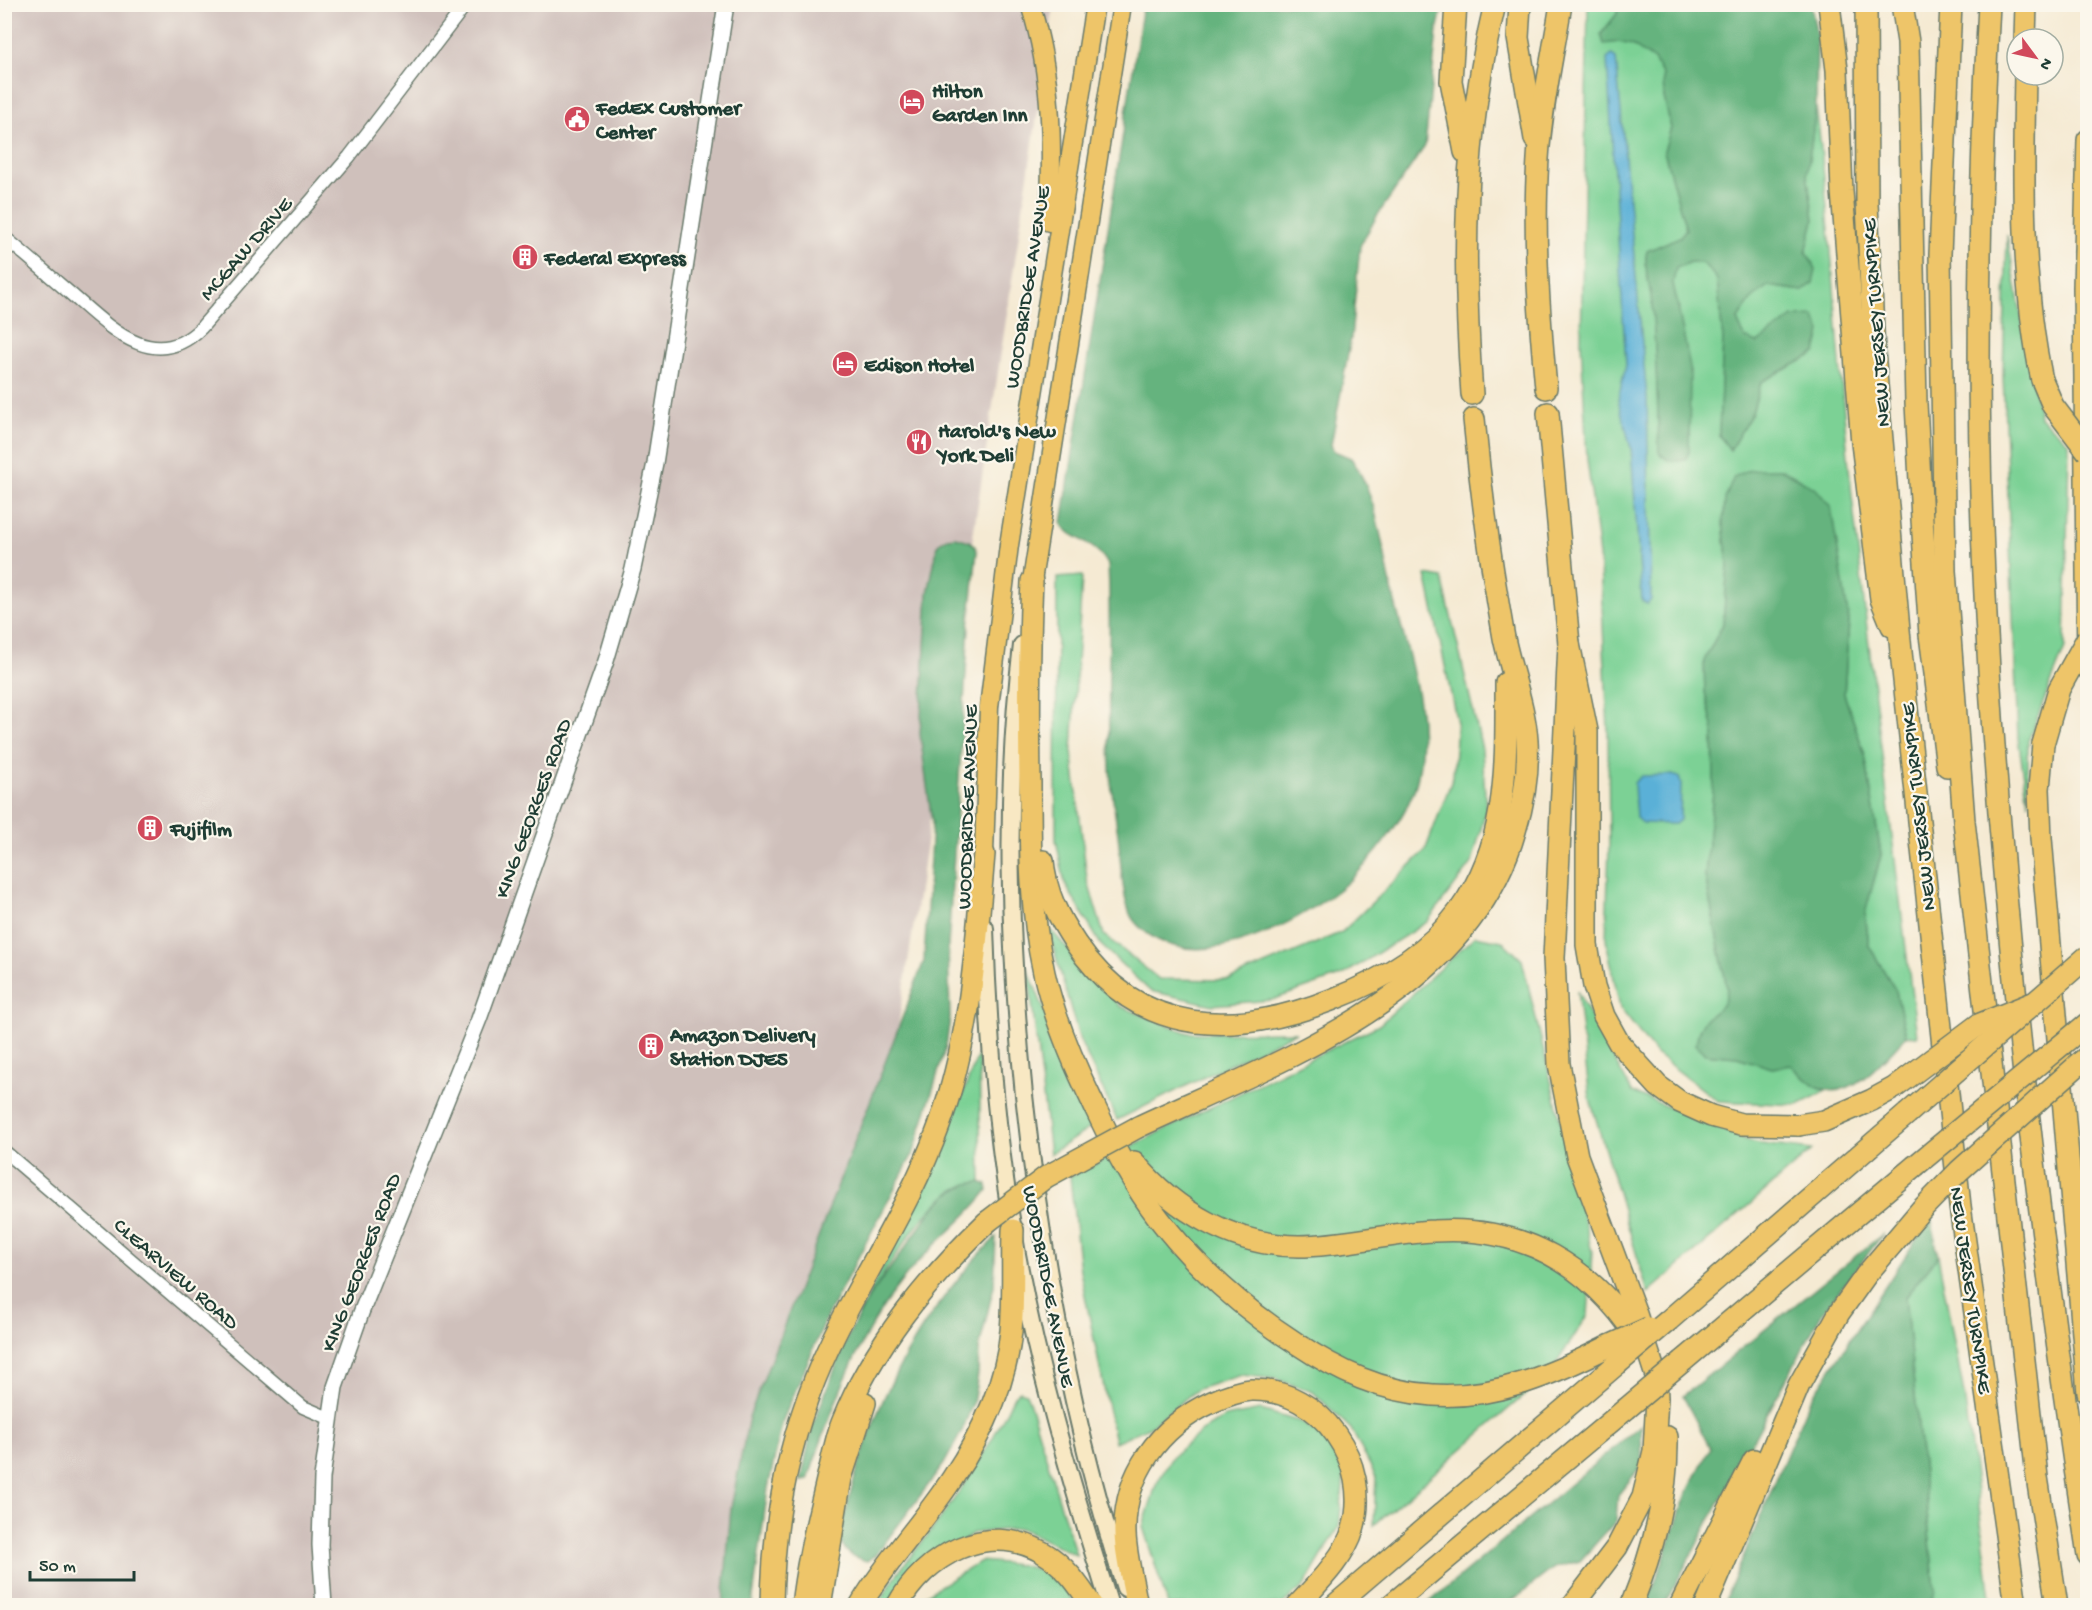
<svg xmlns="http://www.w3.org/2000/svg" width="2092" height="1610" viewBox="0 0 2092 1610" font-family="'Gochi Hand',sans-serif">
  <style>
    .industrial { fill: #cfc0bb }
    .green { fill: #7cd195; stroke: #4e8764; stroke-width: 1.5 }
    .forest { fill: #65b37e; stroke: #427859; stroke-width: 1.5 }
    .water { fill: #5ab0d7; stroke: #3c7686; stroke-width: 1.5 }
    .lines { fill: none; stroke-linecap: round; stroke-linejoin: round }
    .minor-casing { stroke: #6a7a6c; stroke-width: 15 }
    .tertiary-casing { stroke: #6a7a6c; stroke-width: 18 }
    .secondary-casing { stroke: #6a7a6c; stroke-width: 20 }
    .primary-casing { stroke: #6a7a6c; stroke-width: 21 }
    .motorway-casing { stroke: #6a7a6c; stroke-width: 24 }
    .minor { stroke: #fff; stroke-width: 12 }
    .tertiary { stroke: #fff; stroke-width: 15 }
    .secondary { stroke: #f8e8c3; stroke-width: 16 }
    .primary { stroke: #eec569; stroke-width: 18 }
    .motorway { stroke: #eec569; stroke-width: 21 }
    .motorway-bridge-casing { stroke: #6a7a6c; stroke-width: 24; stroke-linecap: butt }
    .motorway-bridge { stroke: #eec569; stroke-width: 21 }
    .labels { text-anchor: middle; stroke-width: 4.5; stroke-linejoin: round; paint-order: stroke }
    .poi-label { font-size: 21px; font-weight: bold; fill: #1f3d34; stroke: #fbf7ec; text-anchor: start }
    .street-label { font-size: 21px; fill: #1f3d34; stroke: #fbf7ec }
  </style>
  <rect width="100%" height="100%" fill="#fbf7ec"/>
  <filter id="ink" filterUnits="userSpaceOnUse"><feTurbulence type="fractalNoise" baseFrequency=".0167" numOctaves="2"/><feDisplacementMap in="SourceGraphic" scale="12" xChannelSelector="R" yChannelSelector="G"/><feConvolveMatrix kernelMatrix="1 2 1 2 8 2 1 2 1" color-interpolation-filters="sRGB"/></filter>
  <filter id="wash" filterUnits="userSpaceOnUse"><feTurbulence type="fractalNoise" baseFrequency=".008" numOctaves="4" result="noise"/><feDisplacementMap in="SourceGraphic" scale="24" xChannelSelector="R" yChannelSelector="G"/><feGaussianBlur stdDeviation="1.35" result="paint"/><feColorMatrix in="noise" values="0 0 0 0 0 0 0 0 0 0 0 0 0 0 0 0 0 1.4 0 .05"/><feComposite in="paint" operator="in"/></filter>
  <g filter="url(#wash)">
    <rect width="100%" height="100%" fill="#f5ead3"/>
    <polygon class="industrial" points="5,5 1054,5 890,1080 755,1400 736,1605 5,1606"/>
    <g class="green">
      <path d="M1588,5H1618L1617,14L1601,34L1604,43L1619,42L1632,45L1654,60L1663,75L1664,97L1671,128L1664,151L1686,229L1680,237L1647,251C1643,268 1651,284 1652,302C1656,352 1658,402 1659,452L1679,307L1672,283L1676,268L1690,262L1703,263L1717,279L1723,339L1719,435L1730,450L1752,413L1761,382L1816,353L1757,343L1745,338L1737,320L1753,297L1768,286L1803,291L1811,260L1806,252L1814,220L1807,174L1816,107C1832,227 1837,347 1849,467C1869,657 1893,846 1917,1036H1906L1896,991L1869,946L1865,913L1881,855L1865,755L1844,694L1849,621L1817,490L1781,469L1746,471L1723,523L1728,565L1723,624L1704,661L1705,692L1713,726L1714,782L1705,876L1727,988C1725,1009 1720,1006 1707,1018C1699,1025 1698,1035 1696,1044L1705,1054L1737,1057L1772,1068L1790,1065L1809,1082L1826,1091L1798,1105L1718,1101L1656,1054L1620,1008L1606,940L1609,845L1608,730L1600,564L1587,459L1581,341Z"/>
      <polygon points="2007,235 2039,416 2069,443 2065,648 2028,741 2028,803 2018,738 2003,375"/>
      <polygon points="1426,575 1442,578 1482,749 1486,810 1472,863 1427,922 1343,975 1272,1000 1213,1005 1150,991 1101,945 1065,884 1056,840 1057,578 1082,576 1072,751 1087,879 1104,935 1159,979 1229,980 1342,932 1425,851 1453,777 1457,723"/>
      <polygon points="1047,926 1120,1006 1188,1033 1296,1032 1117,1120 1080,1041"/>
      <polygon points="1475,936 1502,941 1522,960 1592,1252 1588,1315 1550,1373 1374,1525 1376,1477 1351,1429 1313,1392 1276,1379 1242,1375 1198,1389 1149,1427 1115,1442 1080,1271 1070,1176 1379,1025"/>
      <polygon points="1028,970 1092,1127 1050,1154"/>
      <polygon points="1577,991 1632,1092 1754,1143 1812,1150 1648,1293 1590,1099"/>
      <path d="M979,1052L981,1182C969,1184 956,1187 947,1195C908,1226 871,1294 847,1338L943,1145Z"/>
      <polygon points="1938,1256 1964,1394 1992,1605 1929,1605 1935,1591 1905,1297"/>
      <path d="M1020,1391L1026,1393L1029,1401L1076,1555L1020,1528L973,1533L887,1605L878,1606C893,1575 917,1550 937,1523C967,1482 993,1442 1014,1396Z"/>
      <polygon points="1261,1410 1301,1422 1328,1441 1344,1475 1339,1527 1304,1586 1281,1605 1168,1605 1143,1527 1156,1485 1172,1457 1202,1431 1225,1417"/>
      <path d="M981,1561C1022,1565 1055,1564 1075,1605H918L922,1597Z"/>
    </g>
    <g class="forest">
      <path d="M1143,5H1443L1437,31L1425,146L1377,216L1360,246L1351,338L1331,445L1334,451L1351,458C1378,496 1382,549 1393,594C1407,654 1431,713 1418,776C1411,813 1370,864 1341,888C1296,923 1212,969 1156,939C1147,934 1134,924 1130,914C1121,889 1121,861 1118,835C1115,813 1111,790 1110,767C1106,700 1112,632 1108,565C1097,541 1065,537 1062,523Z"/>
      <path d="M1618,5H1811L1817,37L1816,107L1807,174L1814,220L1806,252L1816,269L1813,283L1803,291L1768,286L1753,297L1737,320L1745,338L1757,343L1793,317L1814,316L1821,331L1816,353L1761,382L1752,413L1730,450L1719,435L1723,339L1717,279L1703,263L1690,262L1676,268L1673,283L1690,367L1689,452L1685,460C1673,462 1667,462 1659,452C1658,403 1656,354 1652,305C1651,287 1643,269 1647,251L1680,237L1686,229L1664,151L1671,128L1664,97L1663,75L1654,60L1632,45L1619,42L1604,44L1601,34L1617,14Z"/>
      <path d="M1759,469H1781L1801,480L1817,490L1831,507L1849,621L1844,694L1865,755L1881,855L1865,913L1869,946L1896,991L1906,1036C1888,1055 1853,1100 1824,1089C1810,1085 1800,1074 1790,1065L1772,1068L1737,1057L1705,1054L1696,1044C1698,1035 1699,1025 1707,1018C1720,1006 1725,1009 1727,988L1705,876L1714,782L1713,726L1705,692L1704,661L1723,624L1728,565L1723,523L1725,499L1734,477L1746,471Z"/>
      <path d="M956,537C967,540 974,541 977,552L969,626L948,946L950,1018L946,1046L914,1152L828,1314L783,1420L768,1488L752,1605H723L731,1508L749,1417L924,961L932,823L920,734L928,593L938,544L947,538Z"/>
      <path d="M981,1182L987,1185L988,1190C966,1220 933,1243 909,1272C860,1329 831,1410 808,1480L801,1481L812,1427L847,1338L870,1296L932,1210L948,1194L967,1184Z"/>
      <polygon points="1931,1217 1938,1256 1905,1297 1935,1592 1929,1605 1723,1605 1808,1404"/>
      <polygon points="1884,1233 1821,1315 1664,1605 1647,1605 1687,1493 1710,1448 1683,1396"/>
      <path d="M996,1237L994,1286L979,1348L978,1374L973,1403L962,1431L944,1464L875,1556L867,1561C856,1558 846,1555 842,1543C839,1535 844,1521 846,1512C860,1449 886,1384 921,1330C943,1296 968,1265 996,1237Z"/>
      <polygon points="1641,1425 1642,1465 1618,1495 1616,1521 1580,1561 1554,1568 1506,1605 1425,1606"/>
    </g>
    <g class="water">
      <polygon points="1612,55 1616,58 1647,398 1651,600 1647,604 1642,601 1631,448 1618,400 1626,365 1607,59"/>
      <polygon points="1672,775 1679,777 1681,784 1680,820 1675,824 1642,823 1636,818 1634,783 1642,776"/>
    </g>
  </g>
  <g filter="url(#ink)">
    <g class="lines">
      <defs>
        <g id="minor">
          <path d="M4,237C27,256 49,275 71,294C108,326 154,375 201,328L349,157L466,4"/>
          <polyline points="4,1151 303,1407 329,1418"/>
        </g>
        <polyline id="tertiary" points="324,1606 320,1545 322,1478 335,1387 361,1313 479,1019 606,661 633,569 655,463 726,4"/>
        <g id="secondary">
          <path d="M1022,645C1004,795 1009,944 1024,1095C1042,1263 1073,1427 1125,1588"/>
          <path d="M985,928C988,1029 996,1131 1013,1231C1034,1358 1071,1483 1110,1606"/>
        </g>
        <g id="primary">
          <path d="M1030,4C1053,76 1053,148 1049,222"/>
          <polyline points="1032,581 1122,4"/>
          <polyline points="984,854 989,707 1009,545 1095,4"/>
        </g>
        <g id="motorway">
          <polyline points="1456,4 1451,81 1465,152"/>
          <polyline points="1520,4 1518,38 1535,139"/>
          <polyline points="1829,4 1837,70 1842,191 1862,443 1881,599 1892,626"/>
          <polyline points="1866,4 1867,203 1874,351 1901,652 1960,1206 2016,1606"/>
          <polyline points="1902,4 1908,42 1916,403 1922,520 1930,635 1947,766"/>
          <polyline points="1951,4 1940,254 1945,571 1964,821 2037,1477 2057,1606"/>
          <path d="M1989,4C1979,194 1975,385 1984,575C1999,903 2038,1231 2088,1555"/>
          <polyline points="2025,39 2026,4"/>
          <path d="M2025,75C2023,173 2021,284 2042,380"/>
          <polyline points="2088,140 2084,287 2088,669"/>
          <path d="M1546,388C1539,312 1533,235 1538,159C1541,108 1553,55 1561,4"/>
          <path d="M1472,394C1462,259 1463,137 1495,4"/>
          <polyline points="1548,413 1569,644 1587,731 1587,945 1594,986 1604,1016 1619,1043 1658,1086 1680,1102 1711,1116 1741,1124 1798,1125"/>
          <path d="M1032,581C1029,648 1029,715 1030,783C1030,847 1030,910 1044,973C1054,1017 1072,1060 1092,1101C1103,1124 1114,1148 1127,1170C1166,1240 1229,1300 1296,1343C1338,1371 1382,1392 1433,1395C1496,1399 1554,1374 1609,1346"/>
          <polyline points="1569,644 1554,958 1559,1064 1577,1156 1635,1311 1656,1376 1657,1398 1654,1451 1643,1497 1617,1547 1572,1606"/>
          <polyline points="2043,744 2039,789 2041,838 2088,1393"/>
          <path d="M1043,861C1046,894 1058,917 1076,944C1140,1038 1235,1037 1331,1000C1381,981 1428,954 1460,910C1509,842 1506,764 1506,683"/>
          <path d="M1138,1127C1278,1061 1468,997 1515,831C1524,802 1529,772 1527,741C1525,707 1511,672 1504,638C1491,565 1481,493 1474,419"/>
          <path d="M1134,1162C1175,1211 1234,1246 1299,1246C1344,1246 1389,1233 1434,1231C1523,1225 1591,1266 1639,1340"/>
          <polyline points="1669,1320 1907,1114"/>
          <polyline points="1683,1361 1915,1166"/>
          <path d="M772,1606C773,1529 786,1451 815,1379C850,1292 907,1215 939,1126C971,1037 976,948 984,854"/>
          <path d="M802,1606C807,1561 818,1519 828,1476C833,1459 835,1440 842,1423C873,1345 927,1280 987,1222"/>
          <polyline points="820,1606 841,1478 865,1403"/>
          <path d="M860,1606C887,1560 923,1523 952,1479C981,1436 1006,1384 1011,1331C1014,1298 1012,1264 1013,1230"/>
          <path d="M897,1606C925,1555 986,1521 1042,1552C1064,1564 1079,1585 1092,1606"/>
          <path d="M1137,1606C1133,1582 1126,1558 1125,1534C1123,1474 1160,1426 1212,1402C1223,1397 1238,1391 1251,1390C1322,1388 1372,1464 1353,1529C1345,1557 1316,1585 1297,1606"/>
          <polyline points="1334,1606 1617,1364"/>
          <polyline points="1390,1606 1626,1409"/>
          <path d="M1631,1606C1653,1551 1668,1496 1667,1437"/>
          <polyline points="1680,1606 1754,1460"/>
          <polyline points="1706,1606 1799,1385 1839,1313 1866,1275 1921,1210"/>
        </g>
      </defs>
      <use href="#minor" class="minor-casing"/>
      <use href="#tertiary" class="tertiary-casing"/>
      <use href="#secondary" class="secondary-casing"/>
      <use href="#primary" class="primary-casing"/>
      <use href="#motorway" class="motorway-casing"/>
      <use href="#minor" class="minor"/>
      <use href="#tertiary" class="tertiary"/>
      <use href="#secondary" class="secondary"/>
      <use href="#primary" class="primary"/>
      <use href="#motorway" class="motorway"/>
      <defs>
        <g id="motorway-bridge">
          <polyline points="2042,380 2053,406 2088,452"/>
          <polyline points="2043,744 2059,689 2088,637"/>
          <polyline points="1907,1114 2088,956"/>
          <polyline points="1798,1125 1824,1121 1872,1100 1894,1088 1978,1025 2033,1003"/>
          <polyline points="1915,1166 2088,1023"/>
          <polyline points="1921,1210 1959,1171 2088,1056"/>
          <polyline points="987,1222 1046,1177 1138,1127"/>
          <polyline points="1609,1346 1649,1328"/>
          <polyline points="1617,1364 1669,1320"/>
          <polyline points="1626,1409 1683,1361"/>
        </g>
      </defs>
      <use href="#motorway-bridge" class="motorway-bridge-casing"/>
      <use href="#motorway-bridge" class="motorway-bridge"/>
    </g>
  </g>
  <defs>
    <symbol id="hotel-disc" viewBox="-11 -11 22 22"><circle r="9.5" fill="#d1495b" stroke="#fbf7ec"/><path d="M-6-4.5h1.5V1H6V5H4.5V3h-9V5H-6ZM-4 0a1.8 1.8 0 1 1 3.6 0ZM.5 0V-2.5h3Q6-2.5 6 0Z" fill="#fff"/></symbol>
    <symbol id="civic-disc" viewBox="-11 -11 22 22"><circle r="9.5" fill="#d1495b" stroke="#fbf7ec"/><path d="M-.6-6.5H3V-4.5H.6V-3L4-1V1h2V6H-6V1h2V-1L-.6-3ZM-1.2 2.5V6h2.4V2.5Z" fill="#fff"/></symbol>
    <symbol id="building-disc" viewBox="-11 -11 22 22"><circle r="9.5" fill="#d1495b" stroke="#fbf7ec"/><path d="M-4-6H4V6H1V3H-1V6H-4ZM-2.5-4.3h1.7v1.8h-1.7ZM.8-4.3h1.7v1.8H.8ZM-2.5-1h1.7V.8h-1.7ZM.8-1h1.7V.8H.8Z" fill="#fff"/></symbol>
    <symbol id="restaurant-disc" viewBox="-11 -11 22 22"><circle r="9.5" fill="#d1495b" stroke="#fbf7ec"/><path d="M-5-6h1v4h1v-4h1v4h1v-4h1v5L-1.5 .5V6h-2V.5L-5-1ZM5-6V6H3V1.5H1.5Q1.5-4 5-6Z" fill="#fff"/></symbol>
  </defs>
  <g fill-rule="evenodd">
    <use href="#hotel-disc" x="897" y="87" width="30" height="30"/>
    <use href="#civic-disc" x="562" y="104" width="30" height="30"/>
    <use href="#building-disc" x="510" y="242" width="30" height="30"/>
    <use href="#hotel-disc" x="830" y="349" width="30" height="30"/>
    <use href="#restaurant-disc" x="904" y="427" width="30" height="30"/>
    <use href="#building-disc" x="135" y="813" width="30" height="30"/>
    <use href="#building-disc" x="636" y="1031" width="30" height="30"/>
  </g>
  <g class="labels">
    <g class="poi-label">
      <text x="932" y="97">Hilton<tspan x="932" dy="24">Garden Inn</tspan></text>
      <text x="596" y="114">FedEx Customer<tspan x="596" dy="24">Center</tspan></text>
      <text x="544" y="264">Federal Express</text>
      <text x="864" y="371">Edison Hotel</text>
      <text x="938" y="437">Harold's New<tspan x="938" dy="24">York Deli</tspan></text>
      <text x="170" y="835">Fujifilm</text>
      <text x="670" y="1041">Amazon Delivery<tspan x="670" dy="24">Station DJE5</tspan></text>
    </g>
    <g class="street-label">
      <text transform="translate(245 248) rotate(-49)" y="7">MCGAW DRIVE</text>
      <text transform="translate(1026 287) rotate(-81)" y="7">WOODBRIDGE AVENUE</text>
      <text transform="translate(1875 323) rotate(-94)" y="7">NEW JERSEY TURNPIKE</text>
      <text transform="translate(966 807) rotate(-88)" y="7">WOODBRIDGE AVENUE</text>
      <text transform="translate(1917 807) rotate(-96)" y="7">NEW JERSEY TURNPIKE</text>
      <text transform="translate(532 808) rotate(-70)" y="7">KING GEORGES ROAD</text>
      <text transform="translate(360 1262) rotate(-69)" y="7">KING GEORGES ROAD</text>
      <text transform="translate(177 1273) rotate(41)" y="7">CLEARVIEW ROAD</text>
      <text transform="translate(1050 1286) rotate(79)" y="7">WOODBRIDGE AVENUE</text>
      <text transform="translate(1972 1290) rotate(82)" y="7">NEW JERSEY TURNPIKE</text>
    </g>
  </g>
  <rect width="2092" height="1610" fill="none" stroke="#fbf7ec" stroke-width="24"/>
  <g transform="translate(2035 57) rotate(123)"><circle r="28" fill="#fbf7ec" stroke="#a3ada2" stroke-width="1.5"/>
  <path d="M0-4.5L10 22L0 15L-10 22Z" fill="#d1495b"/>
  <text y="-9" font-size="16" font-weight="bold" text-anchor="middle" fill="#1f3d34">N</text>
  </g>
  <path d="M30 1571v9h104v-9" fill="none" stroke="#1f3d34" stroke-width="3"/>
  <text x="39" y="1571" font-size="18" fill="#1f3d34" stroke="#fbf7ec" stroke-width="4.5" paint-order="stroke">50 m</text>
</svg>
